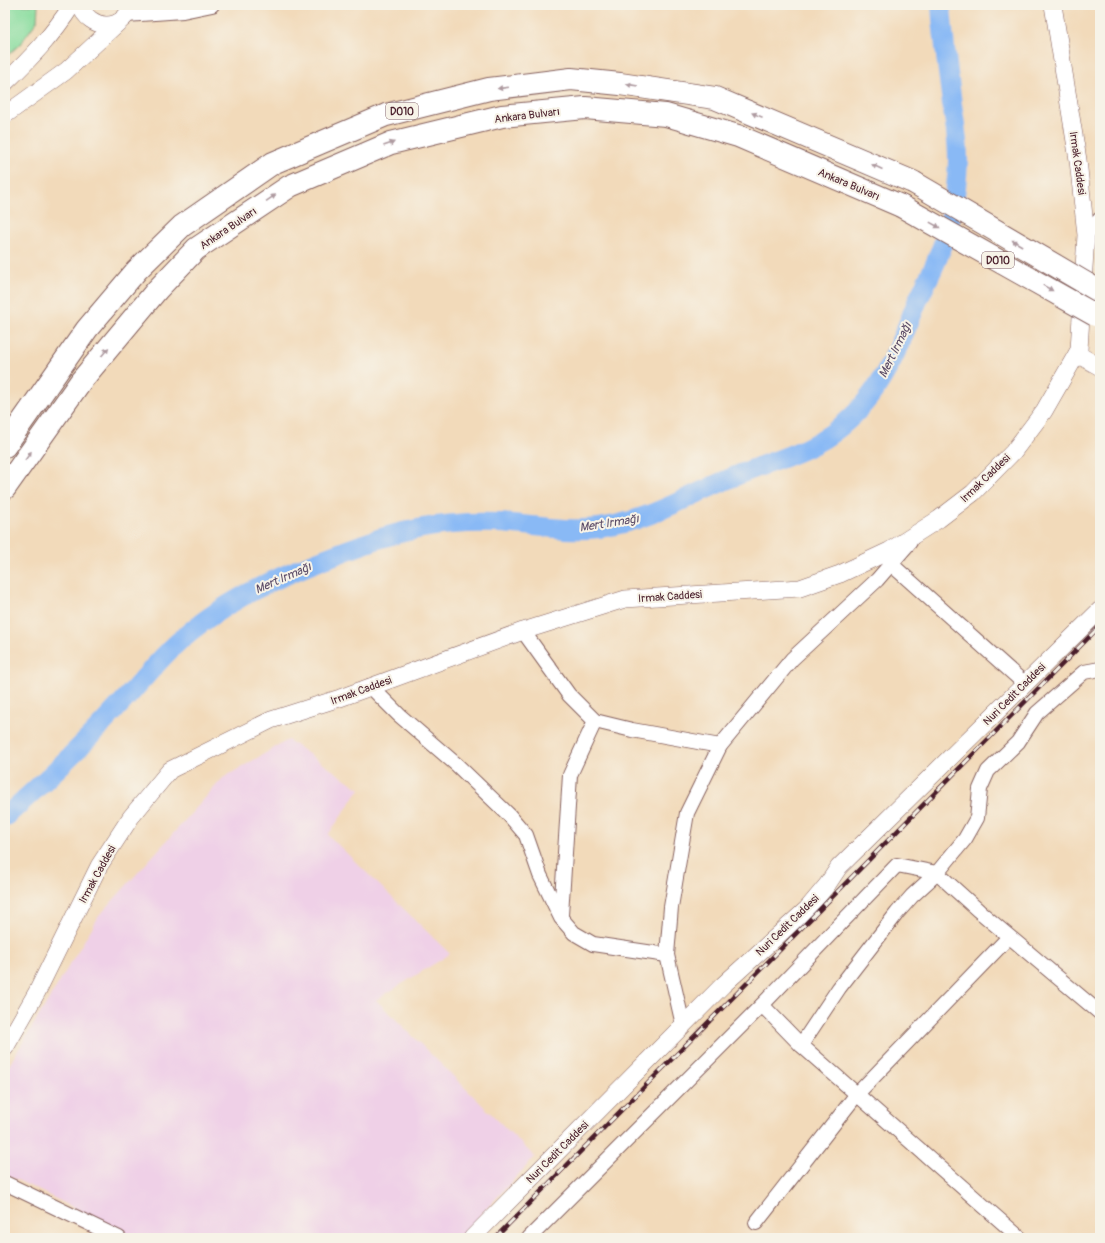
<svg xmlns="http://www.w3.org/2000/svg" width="1105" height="1243" viewBox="0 0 1105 1243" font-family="Pangolin,sans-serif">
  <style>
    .built { fill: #efd0e7 }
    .green { fill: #89dd9f; stroke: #6a7e65 }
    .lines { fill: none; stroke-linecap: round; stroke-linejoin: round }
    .river { stroke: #89b9f5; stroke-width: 20 }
    .minor-casing { stroke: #85605d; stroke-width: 16 }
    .tertiary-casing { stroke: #85605d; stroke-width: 18 }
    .trunk-casing { stroke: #85605d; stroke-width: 24 }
    .minor { stroke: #fff; stroke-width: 14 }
    .tertiary { stroke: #fff; stroke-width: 17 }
    .trunk { stroke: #fff; stroke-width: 22 }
    .rail-casing { stroke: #4a1f2b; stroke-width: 4.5 }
    .rail { stroke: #f7f3e8; stroke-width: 3; stroke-dasharray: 9; stroke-linecap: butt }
    .trunk-bridge-casing { stroke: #85605d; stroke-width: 24; stroke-linecap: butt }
    .trunk-bridge { stroke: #fff; stroke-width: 22 }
    .oneway { fill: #ae9aa0 }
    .labels { text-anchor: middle; stroke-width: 4; stroke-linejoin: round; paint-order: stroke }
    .shield { fill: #f7f3e8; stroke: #7e5f64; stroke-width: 1 }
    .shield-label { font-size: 10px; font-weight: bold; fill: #4a1f2b }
    .street-label { font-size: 11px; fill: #4a1f2b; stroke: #f7f3e8 }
    .water-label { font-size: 12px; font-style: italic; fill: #5d4d68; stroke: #f7f3e8 }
  </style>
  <rect width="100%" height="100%" fill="#f7f3e8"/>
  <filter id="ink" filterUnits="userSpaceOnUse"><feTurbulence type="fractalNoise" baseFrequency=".025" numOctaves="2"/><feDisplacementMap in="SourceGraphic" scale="8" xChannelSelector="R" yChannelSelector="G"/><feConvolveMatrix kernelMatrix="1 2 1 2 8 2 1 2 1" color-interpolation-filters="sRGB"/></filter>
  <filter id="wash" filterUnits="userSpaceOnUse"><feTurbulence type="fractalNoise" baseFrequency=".012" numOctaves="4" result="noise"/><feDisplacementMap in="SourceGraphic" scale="16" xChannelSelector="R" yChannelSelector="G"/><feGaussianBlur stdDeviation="0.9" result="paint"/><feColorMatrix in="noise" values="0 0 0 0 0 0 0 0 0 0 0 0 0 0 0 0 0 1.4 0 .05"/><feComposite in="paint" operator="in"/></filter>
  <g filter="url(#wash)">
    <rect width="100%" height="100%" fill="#f2daba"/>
    <polygon class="built" points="288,740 360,789 328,835 450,954 376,1000 535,1157 459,1238 136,1238 5,1174 5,1072 99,916 223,778"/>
    <polygon class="green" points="5,5 38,5 37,21 21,43 5,58"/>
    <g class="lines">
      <path class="river" d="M5,817C44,782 82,747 117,708C142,682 162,654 191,631C240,591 301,567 361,545C405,528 453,521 500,523C534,525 565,532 599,528C650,521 691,494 738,475C773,460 810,452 840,427C881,395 898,349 917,302C924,287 932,272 938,257C951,226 957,193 958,160C958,141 955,123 952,104C948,71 943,38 941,5"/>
    </g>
  </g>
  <g filter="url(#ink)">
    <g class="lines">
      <defs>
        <g id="minor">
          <polyline points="126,15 183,11 212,5"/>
          <polyline points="1086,235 1100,219"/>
          <polyline points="891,564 1024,683"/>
          <polyline points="523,631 569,695 595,721 632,730 720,746"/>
          <polyline points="370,686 399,715 457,765 509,815 526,835 540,875 561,918 574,933 593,944 667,955"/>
          <polyline points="561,915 570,775 595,721"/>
          <polyline points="762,1005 801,1045 839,988 897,913 912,896 937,873 965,839 977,818 980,789 988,771 1018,742 1037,713 1084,672 1100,669"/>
          <polyline points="683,1025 667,955 671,907 687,813 720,746 792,659 877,580 910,542"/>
          <polyline points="801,1045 1020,1238"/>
          <polyline points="5,1183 119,1238"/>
          <polyline points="756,1223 857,1094 1009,937"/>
          <polyline points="529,1238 762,1005 897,865 937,873 979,911 1100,1013"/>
        </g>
        <g id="tertiary">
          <path d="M80,5C89,30 123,33 131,5"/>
          <path d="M5,83C32,57 52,36 72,5"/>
          <polyline points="5,115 66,71 120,21"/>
          <polyline points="1077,354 1100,367"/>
          <polyline points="5,1048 37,992 99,866 131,817 170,770 271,720 340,698 523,631 625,599 800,588 840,574 889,551 939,519 973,493 1013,452 1044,411 1079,350 1086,235 1078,160 1053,5"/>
          <polyline points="472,1238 723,985 807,909 827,885 839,867 1100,610"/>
        </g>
        <g id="trunk">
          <polyline points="5,446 87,329 137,270 182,226 273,163 386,115 489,89 571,79 620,84 715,98 913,182"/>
          <polyline points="5,488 81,381 157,290 196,249 290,186 391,143 502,116 585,108 666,115 738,136 901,206"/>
        </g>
      </defs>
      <use href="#minor" class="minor-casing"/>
      <use href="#tertiary" class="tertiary-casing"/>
      <use href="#trunk" class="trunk-casing"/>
      <use href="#minor" class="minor"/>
      <use href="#tertiary" class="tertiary"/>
      <use href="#trunk" class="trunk"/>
      <defs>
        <polyline id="rail" points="495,1238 1100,626"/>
      </defs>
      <use href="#rail" class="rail-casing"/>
      <use href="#rail" class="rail"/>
      <defs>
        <g id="trunk-bridge">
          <polyline points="913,182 1099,291"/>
          <polyline points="901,206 1095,315"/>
        </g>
      </defs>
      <use href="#trunk-bridge" class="trunk-bridge-casing"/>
      <use href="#trunk-bridge" class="trunk-bridge"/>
    </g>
    <defs><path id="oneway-solid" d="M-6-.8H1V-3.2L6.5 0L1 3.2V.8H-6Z"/></defs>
    <g class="oneway">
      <use href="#oneway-solid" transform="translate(632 85) rotate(-171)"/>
      <use href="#oneway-solid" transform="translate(503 88) rotate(173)"/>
      <use href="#oneway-solid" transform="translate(757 115) rotate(-158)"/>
      <use href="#oneway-solid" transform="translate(389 144) rotate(-20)"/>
      <use href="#oneway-solid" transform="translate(877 167) rotate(-156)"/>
      <use href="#oneway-solid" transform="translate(271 198) rotate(-34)"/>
      <use href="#oneway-solid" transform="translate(935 225) rotate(29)"/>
      <use href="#oneway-solid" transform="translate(1017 243) rotate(-150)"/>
      <use href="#oneway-solid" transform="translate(1048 288) rotate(29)"/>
      <use href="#oneway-solid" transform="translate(105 352) rotate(-50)"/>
      <use href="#oneway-solid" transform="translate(28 456) rotate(-55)"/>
    </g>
  </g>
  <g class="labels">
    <g class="shield">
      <rect x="386" y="103" width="32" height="16" rx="3"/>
      <rect x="982" y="252" width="32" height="16" rx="3"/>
    </g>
    <g class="shield-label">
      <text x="402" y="115">D010</text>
      <text x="998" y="264">D010</text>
    </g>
    <g class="street-label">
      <text transform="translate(527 115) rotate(-7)" y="4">Ankara Bulvarı</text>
      <text transform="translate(1078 163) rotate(82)" y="4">Irmak Caddesi</text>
      <text transform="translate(849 184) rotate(23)" y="4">Ankara Bulvarı</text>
      <text transform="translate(228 228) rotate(-34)" y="4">Ankara Bulvarı</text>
      <text transform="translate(985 478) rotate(-44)" y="4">Irmak Caddesi</text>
      <text transform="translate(670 596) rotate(-4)" y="4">Irmak Caddesi</text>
      <text transform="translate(361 690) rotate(-20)" y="4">Irmak Caddesi</text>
      <text transform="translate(1014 694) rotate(-45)" y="4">Nuri Cedit Caddesi</text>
      <text transform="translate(97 874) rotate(-61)" y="4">Irmak Caddesi</text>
      <text transform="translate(787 925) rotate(-44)" y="4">Nuri Cedit Caddesi</text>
      <text transform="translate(557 1152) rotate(-45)" y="4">Nuri Cedit Caddesi</text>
    </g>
    <g class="water-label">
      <text transform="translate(895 350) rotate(-64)" y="4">Mert Irmağı</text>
      <text transform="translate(609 523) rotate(-9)" y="4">Mert Irmağı</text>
      <text transform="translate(283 578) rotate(-24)" y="4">Mert Irmağı</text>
    </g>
  </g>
  <rect width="1105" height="1243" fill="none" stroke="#f7f3e8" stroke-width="20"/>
</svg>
